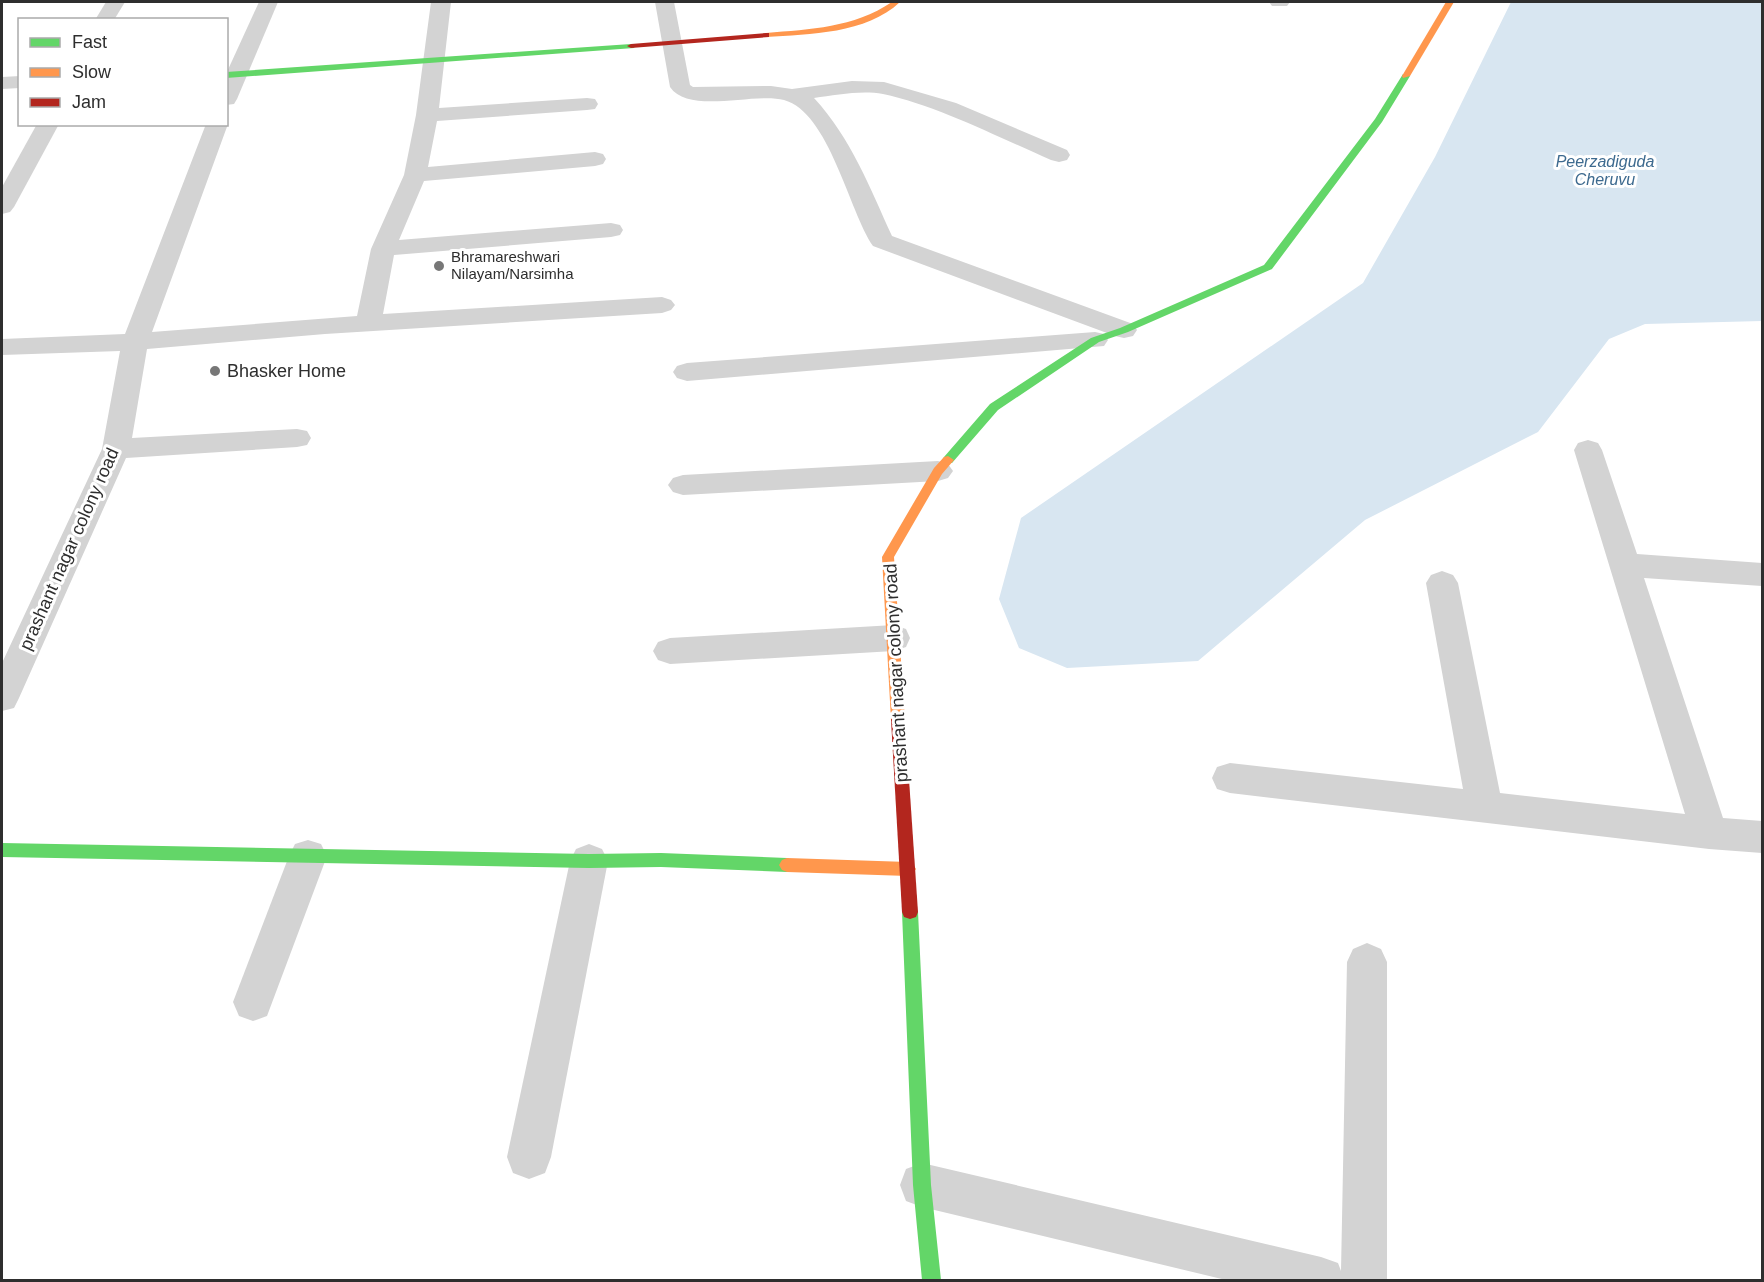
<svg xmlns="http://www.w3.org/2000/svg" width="1764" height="1282" viewBox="0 0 1764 1282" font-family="Arial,sans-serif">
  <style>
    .water { fill: #d8e6f1 }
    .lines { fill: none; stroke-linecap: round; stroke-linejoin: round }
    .street { fill: #d3d3d3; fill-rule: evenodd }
    .fast { fill: #63d668; fill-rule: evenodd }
    .slow { fill: #ff974d; fill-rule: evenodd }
    .jam { fill: #b3261e; fill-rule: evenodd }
    .poi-dot { fill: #777; stroke: #fff; stroke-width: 2 }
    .labels { text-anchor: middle; stroke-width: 6; stroke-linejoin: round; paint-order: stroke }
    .far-poi-label { font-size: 15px; fill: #2e2e2e; stroke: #fff; text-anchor: start }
    .far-water-label { font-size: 16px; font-style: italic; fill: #3d6a8f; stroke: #fff }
    .poi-label { font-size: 18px; fill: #2e2e2e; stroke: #fff; text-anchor: start }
    .street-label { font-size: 18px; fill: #2e2e2e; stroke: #fff }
  </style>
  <rect width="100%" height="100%" fill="#fff"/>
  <polygon class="water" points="1511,2 1762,2 1762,321 1645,324 1609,339 1538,432 1365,520 1198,661 1067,668 1019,648 999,599 1021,518 1363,283 1435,157"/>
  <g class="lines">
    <g class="street">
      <polygon points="106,2 125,2 114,20 95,20"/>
      <polygon points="259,2 278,2 237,99 234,104 226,105 226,74"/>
      <polygon points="431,2 451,2 439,108 587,98 595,99 598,104 595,109 587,110 437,121 428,167 595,152 603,154 606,159 603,164 595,166 424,181 399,240 611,223 620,225 623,230 620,235 611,237 394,255 383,314 662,297 671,300 675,305 671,310 662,313 325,334 147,349 132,438 297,429 307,431 311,438 307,445 297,447 126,458 19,698 14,708 2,711 2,663 102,449 120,351 2,355 2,339 125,334 206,124 226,124 226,122 228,124 152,332 357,316 371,249 404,175 416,115"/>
      <path d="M655,2H674L690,85L693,87L771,86L792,89L852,81L884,82L956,103L1067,150L1070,155L1067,160L1059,162L1051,160C1000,138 936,105 883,94C861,90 836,95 814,98C851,138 870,188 892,236L1133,324L1137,330L1133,336L1124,338L1115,336L873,246C849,211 829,112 784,100C754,92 689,115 670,87Z"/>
      <polygon points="1269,2 1290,2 1287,6 1272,6"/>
      <polygon points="20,76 20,88 2,89 2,77"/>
      <polygon points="37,124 59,124 14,207 10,212 2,214 2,187"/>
      <polygon points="1095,332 1104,334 1108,340 1104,346 687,381 677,378 673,372 677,366 687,363"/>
      <polygon points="1588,440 1598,443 1602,450 1637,554 1762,563 1762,586 1644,578 1723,818 1762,821 1762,853 1709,849 1230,793 1217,789 1212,778 1217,767 1230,763 1463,789 1426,583 1431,575 1442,571 1453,575 1458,583 1500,793 1685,814 1574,450 1578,443"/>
      <polygon points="938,461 948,464 953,471 948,478 938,481 683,495 673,492 668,485 673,478 683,475"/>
      <polygon points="894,625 906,629 910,638 906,647 894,651 670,664 658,660 653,651 658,642 670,638"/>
      <polygon points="308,840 321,844 327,856 267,1016 253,1021 239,1016 233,1002 289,856 295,844"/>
      <polygon points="589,844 602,849 608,861 551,1157 545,1173 529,1179 513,1173 507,1157 570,861 576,849"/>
      <polygon points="1367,943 1381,949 1387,962 1387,1280 1226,1280 922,1207 906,1201 900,1185 906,1169 922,1163 1321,1257 1338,1263 1341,1271 1347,962 1353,949"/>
    </g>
    <g class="fast">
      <polygon points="631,44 635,46 634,48 226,78 226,72"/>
      <polygon points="1403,74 1410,76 1382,122 1272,269 1128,332 1099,342 998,410 952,463 944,463 942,460 944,457 990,404 1091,338 1120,328 1264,265 1375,119"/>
      <polygon points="2,843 589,854 661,853 787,858 792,860 795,865 792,870 787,872 661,867 589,868 2,857"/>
      <polygon points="910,905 916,907 918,912 931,1185 941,1280 922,1280 913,1185 902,912 904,907"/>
    </g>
    <g class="slow">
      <path d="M892,2H900C866,34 810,34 766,37L762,35L766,33C811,29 853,28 892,2Z"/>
      <polygon points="1446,2 1454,2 1410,76 1403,78 1402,76"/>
      <polygon points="948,456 954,460 942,474 894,557 905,720 903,724 893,724 891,720 882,557 934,468 944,457"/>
      <polygon points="787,858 908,862 913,864 916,869 913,874 908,876 787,872 782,870 779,865 782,860"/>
    </g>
    <g class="jam">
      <polygon points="766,33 769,33 769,37 631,48 627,46 631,44"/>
      <polygon points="898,714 903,716 905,720 918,912 916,917 910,919 904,917 902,912 891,720 893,716"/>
    </g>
  </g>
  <g class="poi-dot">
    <circle cx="439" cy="266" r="6"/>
    <circle cx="215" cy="371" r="6"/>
  </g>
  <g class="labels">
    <g class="far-poi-label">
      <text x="451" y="262">Bhramareshwari<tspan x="451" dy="17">Nilayam/Narsimha</tspan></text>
    </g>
    <g class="far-water-label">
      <text x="1605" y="167">Peerzadiguda<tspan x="1605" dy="18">Cheruvu</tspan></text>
    </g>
    <g class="poi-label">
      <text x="227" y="377">Bhasker Home</text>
    </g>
    <g class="street-label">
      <text transform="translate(69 549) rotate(-66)" y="6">prashant nagar colony road</text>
      <text transform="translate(896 673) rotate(-93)" y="6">prashant nagar colony road</text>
    </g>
  </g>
  <rect width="1764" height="1282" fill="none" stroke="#2e2e2e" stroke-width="6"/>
  <rect x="18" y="18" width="210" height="108" fill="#ffffff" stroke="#ababab" stroke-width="1.5"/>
  <rect x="30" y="38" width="30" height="9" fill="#63d668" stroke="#ababab" stroke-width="1.5"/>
  <text x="72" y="48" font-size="18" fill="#2e2e2e">Fast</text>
  <rect x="30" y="68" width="30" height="9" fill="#ff974d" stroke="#ababab" stroke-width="1.5"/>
  <text x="72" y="78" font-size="18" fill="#2e2e2e">Slow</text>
  <rect x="30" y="98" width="30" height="9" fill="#b3261e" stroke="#ababab" stroke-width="1.5"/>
  <text x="72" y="108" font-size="18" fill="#2e2e2e">Jam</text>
</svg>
